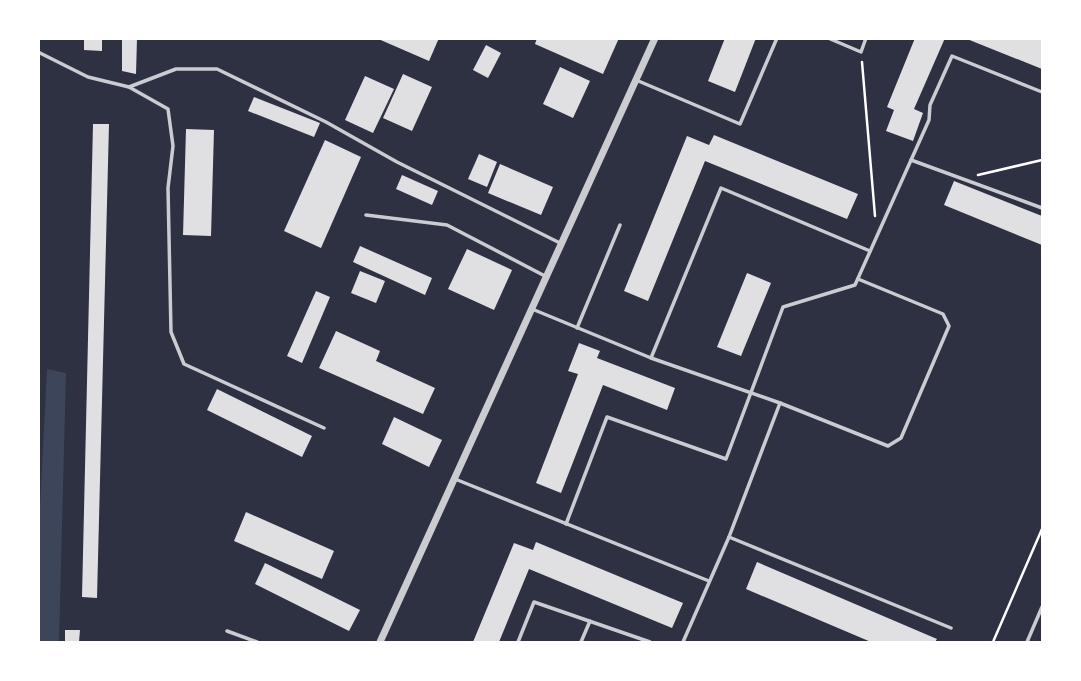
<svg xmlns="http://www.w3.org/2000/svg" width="1081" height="681" viewBox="0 0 1081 681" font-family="Manrope,sans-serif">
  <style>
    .green { fill: #3c4559 }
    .building { fill: #e0e0e3 }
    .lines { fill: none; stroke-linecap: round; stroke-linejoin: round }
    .path { stroke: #fff; stroke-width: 2.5 }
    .service { stroke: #caccd0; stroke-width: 3.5 }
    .minor { stroke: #caccd0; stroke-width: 7 }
  </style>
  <rect width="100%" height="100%" fill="#2d3142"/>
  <polygon class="green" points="47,369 66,373 59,642 38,642 39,526"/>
  <g class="building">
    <polygon points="84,38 102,38 102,51 84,50"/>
    <polygon points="122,38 137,38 136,74 122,71"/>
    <polygon points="376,38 439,38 429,61"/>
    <polygon points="537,38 619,38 603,74 535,44"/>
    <polygon points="725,38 756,38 735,92 708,81"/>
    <polygon points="915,38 945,38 914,109 923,113 913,141 886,131 894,110 887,107"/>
    <polygon points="967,38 1042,38 1042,69 967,39"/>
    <polygon points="486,45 501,53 488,78 473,70"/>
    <polygon points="560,67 590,81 573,118 543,104"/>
    <polygon points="403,74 432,87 412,131 383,118"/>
    <polygon points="365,76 394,89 373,133 345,120"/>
    <polygon points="254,97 320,123 314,137 248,111"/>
    <polygon points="93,124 109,124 97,598 82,597"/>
    <polygon points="186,129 214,130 211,236 183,235"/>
    <polygon points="714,135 858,194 847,219 705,161 648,301 624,291 687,136 709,145"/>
    <polygon points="325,140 361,157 321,248 284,231"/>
    <polygon points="479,154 497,162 487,187 468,179"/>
    <polygon points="500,164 553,187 541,215 488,193"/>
    <polygon points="402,175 438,191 432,205 396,189"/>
    <polygon points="954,181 1042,216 1042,245 944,205"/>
    <polygon points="360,246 432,278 425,295 353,262"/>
    <polygon points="467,249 512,270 494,310 448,289"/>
    <polygon points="360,271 385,281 376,303 351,293"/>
    <polygon points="747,273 771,283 741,356 717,347"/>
    <polygon points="316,291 330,297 302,363 287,356"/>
    <polygon points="336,331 380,351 376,361 435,388 423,414 319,368"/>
    <polygon points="579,343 600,351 597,358 675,388 667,410 603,385 561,493 536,483 578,374 568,371"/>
    <polygon points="217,389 312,436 302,457 207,410"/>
    <polygon points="394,417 442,440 429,467 382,444"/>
    <polygon points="246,512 334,551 322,579 234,541"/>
    <polygon points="536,542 683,603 672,628 529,569 499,642 473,642 514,543 533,550"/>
    <polygon points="757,562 937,639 935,642 871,642 746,589"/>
    <polygon points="265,563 360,610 349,631 255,584"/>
    <polygon points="65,630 80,630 79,642 65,642"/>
  </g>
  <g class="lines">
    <g class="path">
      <polyline points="862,62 875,216"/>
      <polyline points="978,175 1042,160"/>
      <polyline points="993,642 1042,529"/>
    </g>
    <g class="service">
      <polyline points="828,38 861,52 866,38"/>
      <polyline points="38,52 88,77 129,87 176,69 217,69 326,122 397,162 560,243"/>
      <polyline points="636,80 740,124 777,38"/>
      <polyline points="129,87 168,109 173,146 168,188 171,332 184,364 324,428"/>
      <polyline points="911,160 1042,208"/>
      <polyline points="366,215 447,225 545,276"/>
      <polyline points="532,309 651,358 780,403 729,537 683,642"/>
      <polyline points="577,328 620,225"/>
      <polyline points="651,358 721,188 870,251"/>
      <polyline points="780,403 888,446 901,438 949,326 943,314 858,279"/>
      <polyline points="455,479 709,581"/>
      <polyline points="566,524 607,417 726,459 783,307 855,285 929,120 930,105 952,56 1042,92"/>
      <polyline points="729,537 951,628"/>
      <polyline points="227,631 257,642"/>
      <polyline points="518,642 534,602 650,642"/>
      <polyline points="581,642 590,621"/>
      <polyline points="1027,642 1042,607"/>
    </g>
    <polyline class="minor" points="380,642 655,38"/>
  </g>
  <rect width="1081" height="681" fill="none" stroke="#ffffff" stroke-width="80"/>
</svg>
